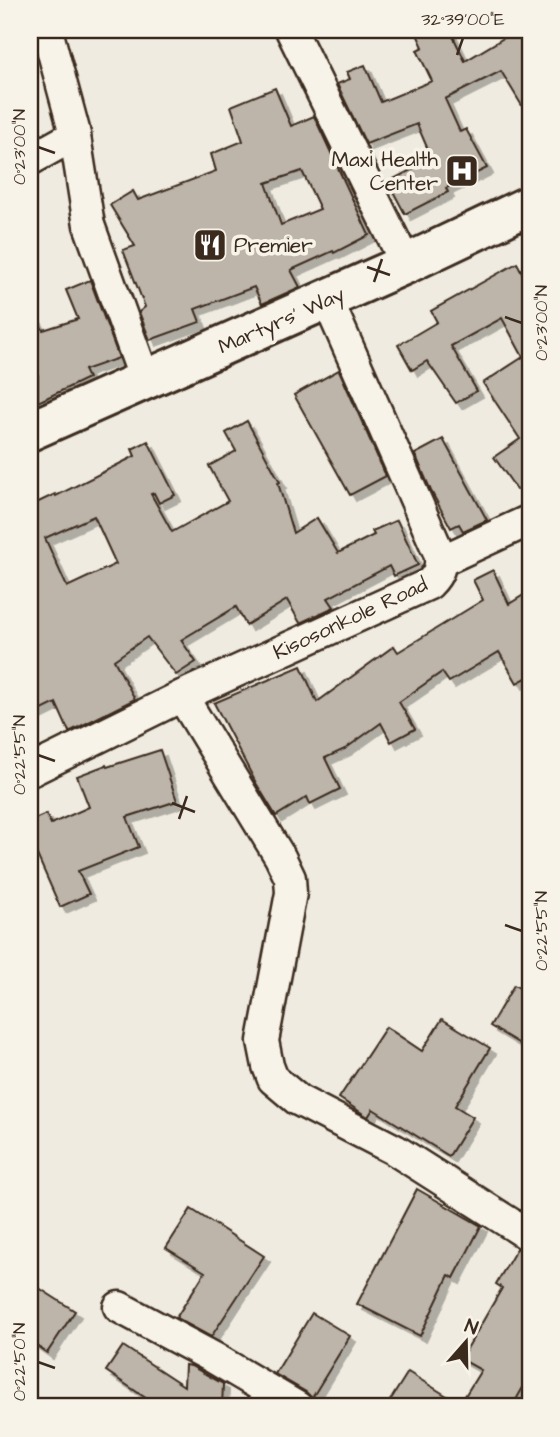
<svg xmlns="http://www.w3.org/2000/svg" width="560" height="1437" viewBox="0 0 560 1437" font-family="'Architects Daughter',sans-serif">
  <style>
    .building { fill: #bdb5aa; stroke: #3b2a1e; stroke-width: 2; fill-rule: evenodd; filter: url(#shadow) }
    .lines { fill: none; stroke-linecap: round; stroke-linejoin: round }
    .minor-casing { stroke: #3b2a1e; stroke-width: 35 }
    .secondary-casing { stroke: #3b2a1e; stroke-width: 44 }
    .minor { stroke: #f7f3e8; stroke-width: 30 }
    .secondary { stroke: #f7f3e8; stroke-width: 38 }
    .ticks { fill: none; stroke: #3b2a1e; stroke-width: 2.5 }
    .labels { text-anchor: middle; stroke-width: 7; stroke-linejoin: round; paint-order: stroke }
    .poi-label { font-size: 21px; fill: #3b2a1e; stroke: #f7f3e8; text-anchor: end }
    .street-label { font-size: 21px; fill: #3b2a1e; stroke: #f7f3e8 }
    .neatline { fill: none; stroke: #3b2a1e; stroke-width: 2.5 }
    .ticks-label { font-size: 18px; text-anchor: middle; fill: #3b2a1e }
  </style>
  <defs>
    <filter id="shadow"><feDropShadow dx="6" dy="6" stdDeviation="0" flood-color="#0004"/></filter>
  </defs>
  <rect width="100%" height="100%" fill="#efebe0"/>
  <filter id="ink" filterUnits="userSpaceOnUse"><feTurbulence type="fractalNoise" baseFrequency=".0143" numOctaves="2"/><feDisplacementMap in="SourceGraphic" scale="14" xChannelSelector="R" yChannelSelector="G"/><feConvolveMatrix kernelMatrix="1 2 1 2 8 2 1 2 1" color-interpolation-filters="sRGB"/></filter>
  <g filter="url(#ink)">
    <g class="building">
      <polygon points="415,30 450,30 465,61 517,30 530,30 530,119 501,71 445,99 460,132 466,129 487,168 446,188 448,192 405,214 388,182 432,159 417,124 366,144 337,84 350,79 347,72 365,65 381,102 432,81 417,50 423,47"/>
      <path d="M275,88L291,126L314,116L369,235L334,253L333,251L291,270L300,287L262,304L254,287L195,309L200,322L150,340L139,312L145,307L123,250L135,246L110,205L133,191L138,200L216,171L211,154L243,141L231,106ZM302,171L320,209L281,225L266,183Z"/>
      <polygon points="517,263 530,287 530,484 517,490 494,457 520,439 483,383 523,357 502,318 451,346 477,391 456,403 427,361 412,370 398,345 437,322 431,311"/>
      <polygon points="90,280 119,358 84,370 88,378 38,402 38,354 30,359 30,308 43,330 78,319 66,290"/>
      <polygon points="339,370 386,476 350,495 294,395"/>
      <path d="M247,421L280,482L278,483L293,533L317,518L338,553L374,535L372,531L397,520L418,565L394,576L389,566L328,598L334,607L300,623L287,600L246,625L236,607L181,640L196,662L176,675L147,637L114,660L135,699L69,732L56,703L30,716V506L55,494L56,496L135,456L132,449L148,441L175,495L159,503L154,493L151,494L172,532L228,501L209,466L236,451L226,433ZM94,516L116,564L67,587L45,538Z"/>
      <polygon points="443,439 487,520 463,531 459,524 451,528 431,491 415,454"/>
      <polygon points="493,570 509,604 530,591 530,676 517,683 499,652 449,682 442,672 399,702 415,729 391,742 381,723 345,749 325,758 340,789 310,804 307,797 276,816 256,783 214,703 301,666 317,702 394,646 398,652 483,600 473,580"/>
      <polygon points="160,750 177,801 127,817 139,847 78,871 89,894 60,907 30,839 30,821 46,814 51,824 89,807 77,776 106,765 107,767"/>
      <polygon points="514,985 530,994 530,1050 490,1026"/>
      <polygon points="442,1019 490,1048 455,1106 473,1117 449,1156 373,1109 368,1117 339,1098 386,1027 422,1051"/>
      <polygon points="417,1189 481,1226 454,1278 449,1275 420,1336 357,1304"/>
      <polygon points="191,1209 264,1256 211,1337 176,1318 205,1272 166,1248"/>
      <polygon points="517,1248 530,1255 530,1375 512,1407 386,1407 408,1372 460,1404 481,1370 461,1359 502,1288 496,1284"/>
      <polygon points="39,1288 75,1311 47,1353 30,1341 30,1302"/>
      <polygon points="312,1313 350,1336 312,1398 306,1392 275,1374"/>
      <polygon points="123,1346 184,1386 185,1365 191,1366 223,1384 222,1407 159,1407 106,1371"/>
    </g>
    <g class="lines">
      <defs>
        <g id="minor">
          <polyline points="47,30 74,130 89,225 145,380"/>
          <polyline points="291,30 406,264"/>
          <polyline points="30,160 75,135"/>
          <polyline points="441,561 530,520"/>
          <polyline points="182,696 280,857 290,878 291,893 263,1041 268,1066 273,1079 298,1100 395,1150 530,1236"/>
          <path d="M30,771L182,696L429,584C439,574 442,566 439,553L327,299"/>
          <polyline points="119,1307 214,1358 297,1407"/>
        </g>
        <polyline id="secondary" points="30,431 406,264 530,205"/>
      </defs>
      <use href="#minor" class="minor-casing"/>
      <use href="#secondary" class="secondary-casing"/>
      <use href="#minor" class="minor"/>
      <use href="#secondary" class="secondary"/>
    </g>
  </g>
  <path class="ticks" d="M457,55L463,38M38,147L55,153M367,267L390,275M374,282L382,259M505,317L522,323M38,755L55,761M172,803L195,812M179,819L187,796M505,925L522,931M38,1362L55,1368"/>
  <defs>
    <symbol id="hospital-square" viewBox="-11 -11 22 22"><rect x="-9" y="-9" width="18" height="18" rx="4" fill="#3b2a1e" stroke="#f7f3e8"/><path d="M-5-5h3v3.5h4V-5h3V5h-3V1.5h-4V5h-3Z" fill="#fff"/></symbol>
    <symbol id="restaurant-square" viewBox="-11 -11 22 22"><rect x="-9" y="-9" width="18" height="18" rx="4" fill="#3b2a1e" stroke="#f7f3e8"/><path d="M-5-6h1v4h1v-4h1v4h1v-4h1v5L-1.5 .5V6h-2V.5L-5-1ZM5-6V6H3V1.5H1.5Q1.5-4 5-6Z" fill="#fff"/></symbol>
  </defs>
  <g fill-rule="evenodd">
    <use href="#hospital-square" x="443" y="152" width="38" height="38"/>
    <use href="#restaurant-square" x="191" y="226" width="38" height="38"/>
  </g>
  <g class="labels">
    <g class="poi-label">
      <text x="438" y="166">Maxi Health<tspan x="438" dy="24">Center</tspan></text>
      <text x="234" y="252" text-anchor="start">Premier</text>
    </g>
    <g class="street-label">
      <text transform="translate(281 320) rotate(-24)" y="7">Martyrs' Way</text>
      <text transform="translate(350 618) rotate(-25)" y="7">Kisosonkole Road</text>
    </g>
  </g>
  <rect width="560" height="1437" fill="none" stroke="#f7f3e8" stroke-width="77"/>
  <g transform="translate(466 1342) rotate(20)" stroke="#f7f3e8" stroke-width="5" paint-order="stroke">
  <path d="M0-5L12 26L0 18L-12 26Z" fill="#3b2a1e"/>
  <text y="-10" font-size="19" font-weight="bold" text-anchor="middle" fill="#3b2a1e">N</text>
  </g>
  <rect x="38" y="38" width="484" height="1360" class="neatline"/>
  <g class="ticks-label">
    <text x="463" y="25">32°39'00"E</text>
    <text transform="translate(19 147) rotate(-90)" y="6">0°23'00"N</text>
    <text transform="translate(541 323) rotate(-90)" y="6">0°23'00"N</text>
    <text transform="translate(19 755) rotate(-90)" y="6">0°22'55"N</text>
    <text transform="translate(541 931) rotate(-90)" y="6">0°22'55"N</text>
    <text transform="translate(19 1362) rotate(-90)" y="6">0°22'50"N</text>
  </g>
</svg>
